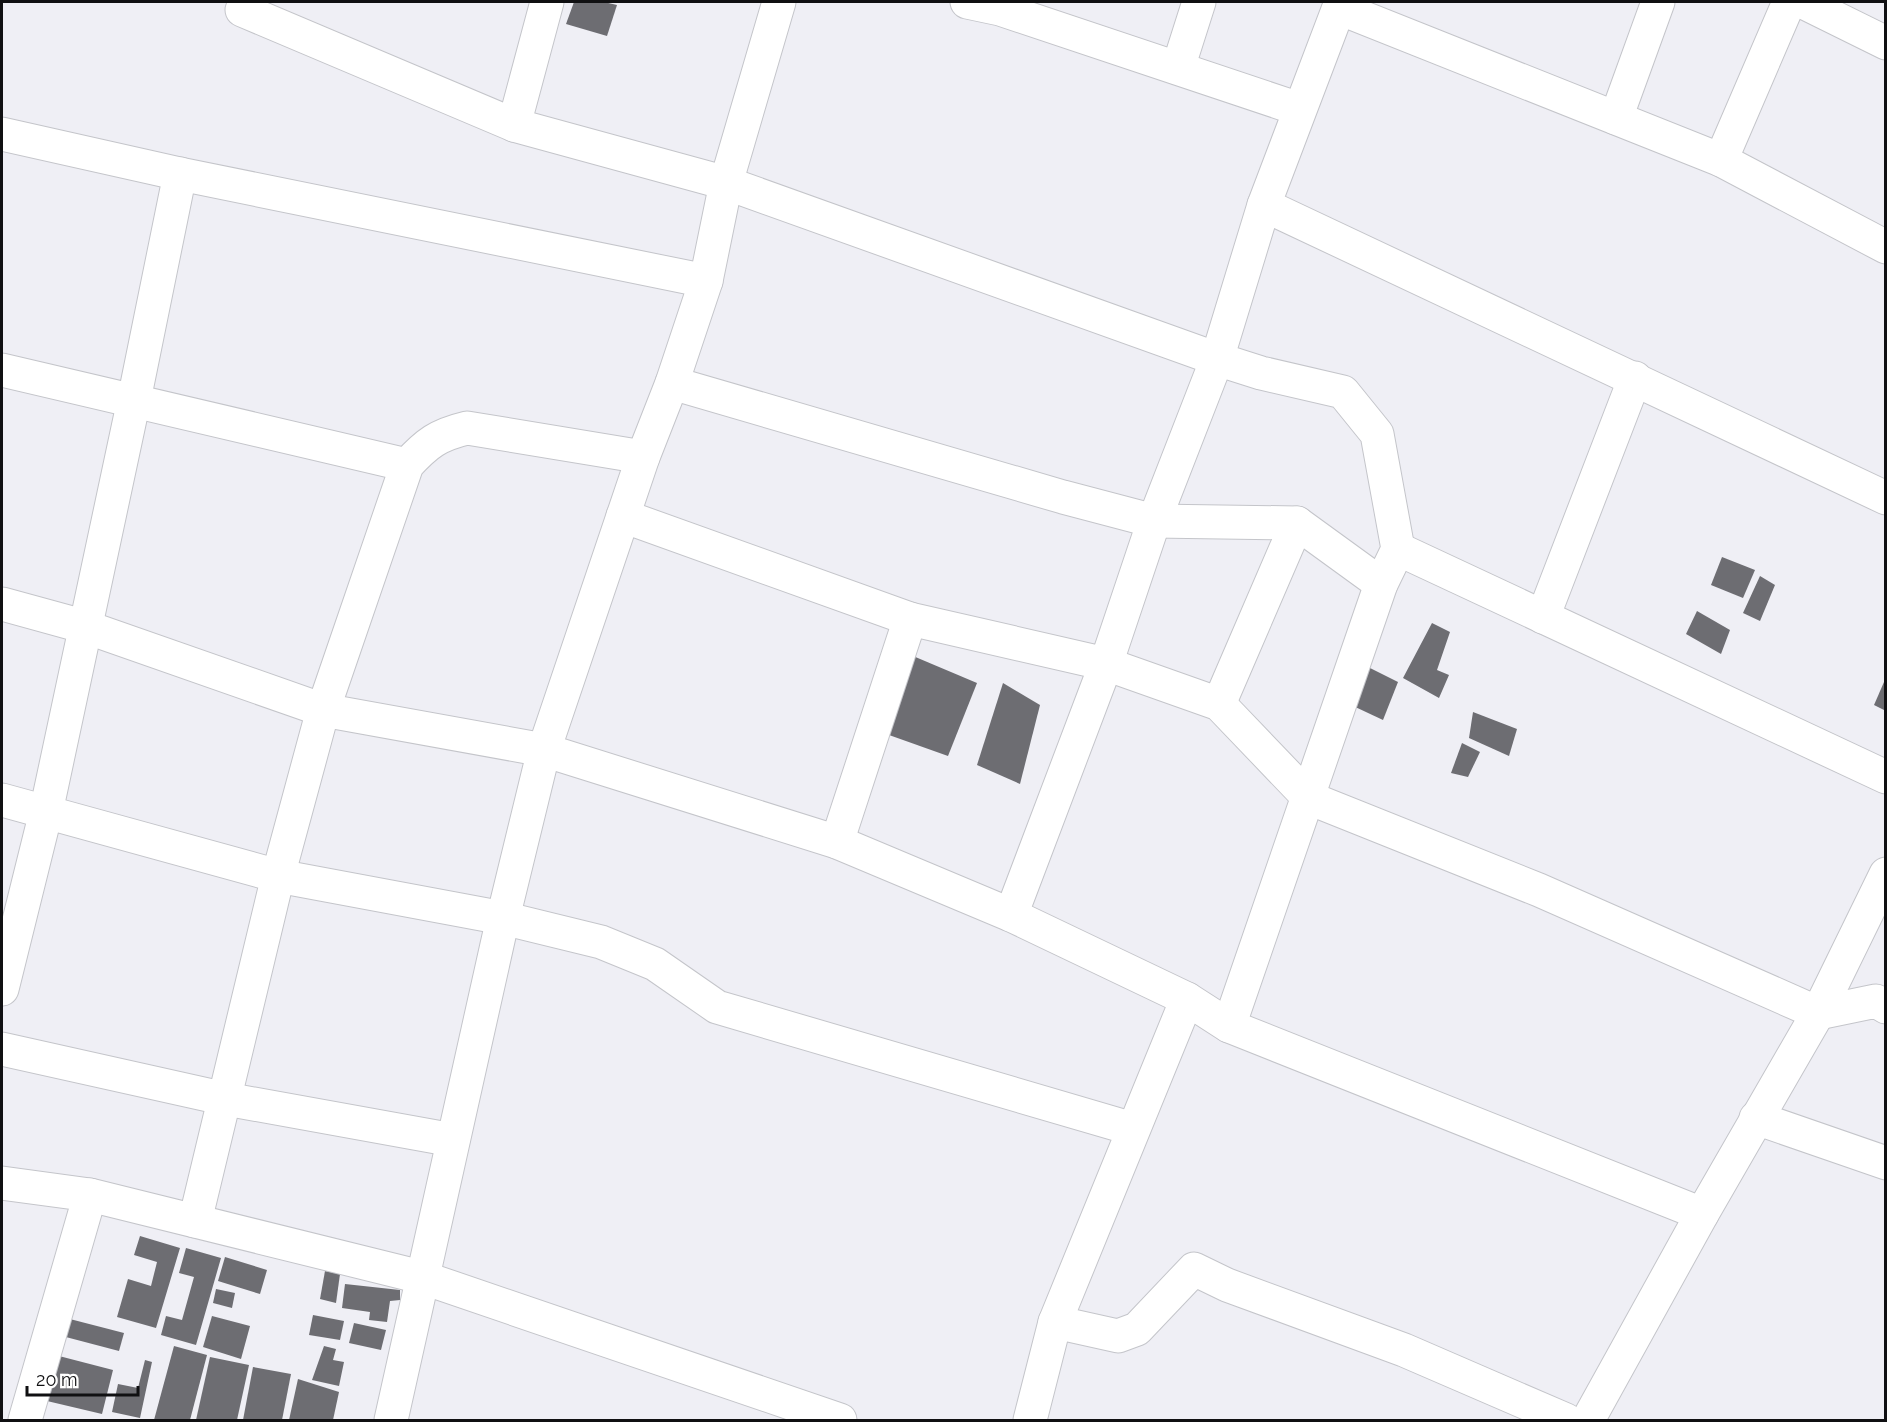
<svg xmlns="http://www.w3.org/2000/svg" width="1887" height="1422" viewBox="0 0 1887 1422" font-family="Raleway,sans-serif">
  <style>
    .building { fill: #6d6d72 }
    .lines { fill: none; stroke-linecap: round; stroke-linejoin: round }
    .minor-casing { stroke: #c4c5ca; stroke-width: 35 }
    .minor { stroke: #fff; stroke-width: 33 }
  </style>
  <rect width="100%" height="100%" fill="#efeff5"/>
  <g class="building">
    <polygon points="574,2 604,2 617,5 607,36 566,24"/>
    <polygon points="1722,557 1755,570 1743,598 1711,585"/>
    <polygon points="1760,576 1775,585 1760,621 1743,613"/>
    <polygon points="1697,611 1730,630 1721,654 1686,634"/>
    <polygon points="1432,623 1450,632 1437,670 1449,675 1439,698 1403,678"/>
    <polygon points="913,656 977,683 948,756 889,735"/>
    <polygon points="1364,665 1398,682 1383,720 1351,705"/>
    <polygon points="1884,682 1886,683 1886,711 1874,705"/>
    <polygon points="1003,683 1040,705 1020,784 977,765"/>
    <polygon points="1473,712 1517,729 1509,756 1469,738"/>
    <polygon points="1462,743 1480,752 1468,777 1451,773"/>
    <polygon points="140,1236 180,1248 156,1328 117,1317 128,1279 151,1286 157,1262 134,1255"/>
    <polygon points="186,1248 221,1258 196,1345 161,1335 166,1316 182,1320 194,1277 179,1273"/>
    <polygon points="225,1257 267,1270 260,1294 218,1281"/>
    <polygon points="325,1271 340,1274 336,1303 320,1299"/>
    <polygon points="345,1284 400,1290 400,1300 390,1301 387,1322 369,1320 370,1312 342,1308"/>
    <polygon points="216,1289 235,1293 232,1308 213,1303"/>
    <polygon points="313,1315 344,1321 340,1340 309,1335"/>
    <polygon points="212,1316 250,1326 241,1359 203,1347"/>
    <polygon points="66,1318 124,1333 119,1351 62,1336"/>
    <polygon points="354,1323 386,1330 381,1350 349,1343"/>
    <polygon points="174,1346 207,1355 190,1420 154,1420"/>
    <polygon points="324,1346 336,1349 333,1360 344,1362 339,1386 312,1380"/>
    <polygon points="59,1356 113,1370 102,1414 47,1401"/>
    <polygon points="210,1357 249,1365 237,1420 196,1420"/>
    <polygon points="145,1360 152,1362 140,1418 112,1412 118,1384 138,1388"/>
    <polygon points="253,1367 291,1374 282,1420 243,1420"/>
    <polygon points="298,1379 339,1392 333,1420 289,1420"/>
  </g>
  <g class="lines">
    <defs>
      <g id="minor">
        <polyline points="967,2 1000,9 1299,109"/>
        <polyline points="1803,2 1886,43"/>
        <polyline points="1339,8 1721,160 1886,247"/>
        <polyline points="242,10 514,125 726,183 1217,359 1261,373 1343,392 1377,434 1398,549 1381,584 1229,1026"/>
        <polyline points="1178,68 1199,2"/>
        <polyline points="1616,118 1658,2"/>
        <polyline points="514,125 547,2"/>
        <polyline points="2,134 180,174 706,281"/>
        <polyline points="1721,160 1789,2"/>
        <polyline points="1264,205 1886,498"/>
        <polyline points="2,370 407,465"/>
        <polyline points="672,383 1063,497 1154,521 1297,523 1381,584"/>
        <polyline points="623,516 910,619 1106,664 1219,704 1309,798 1539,890 1818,1013 1876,1001 1886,1007"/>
        <polyline points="1398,549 1886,777"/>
        <polyline points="2,604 86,627 323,710 544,750 837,842 1011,915 1187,999 1229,1026 1702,1214"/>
        <polyline points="1543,617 1635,378"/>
        <polyline points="1219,704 1297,523"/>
        <polyline points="2,800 278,876 503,918 601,942 655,964 717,1007 1133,1129"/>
        <polyline points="837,842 910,619"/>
        <polyline points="1011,915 1106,664 1154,521 1217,359 1264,205 1341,2"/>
        <polyline points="2,989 46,812 134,400 180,174"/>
        <polyline points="2,1049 226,1099 453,1140"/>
        <polyline points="1756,1118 1886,1163"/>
        <polyline points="2,1183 90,1195 421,1277 840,1420"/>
        <path d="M195,1221L278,876L323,710L407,465C427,443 438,435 467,428L643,457"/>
        <polyline points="1055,1322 1118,1336 1137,1329 1194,1269 1227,1285 1404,1350 1566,1420"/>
        <polyline points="25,1420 90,1195"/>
        <polyline points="391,1420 503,918 544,750 643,457 672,383 706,281 726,183 779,2"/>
        <polyline points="1030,1420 1055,1322 1187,999"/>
        <polyline points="1588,1420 1702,1214 1818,1013 1886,874"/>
      </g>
    </defs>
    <use href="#minor" class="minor-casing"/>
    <use href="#minor" class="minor"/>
  </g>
  <rect width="1887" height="1422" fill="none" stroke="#101012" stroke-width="6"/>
  <path d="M27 1386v9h111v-9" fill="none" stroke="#101012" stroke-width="3"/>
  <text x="36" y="1386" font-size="18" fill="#101012" stroke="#ffffff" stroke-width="4.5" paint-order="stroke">20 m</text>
</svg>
